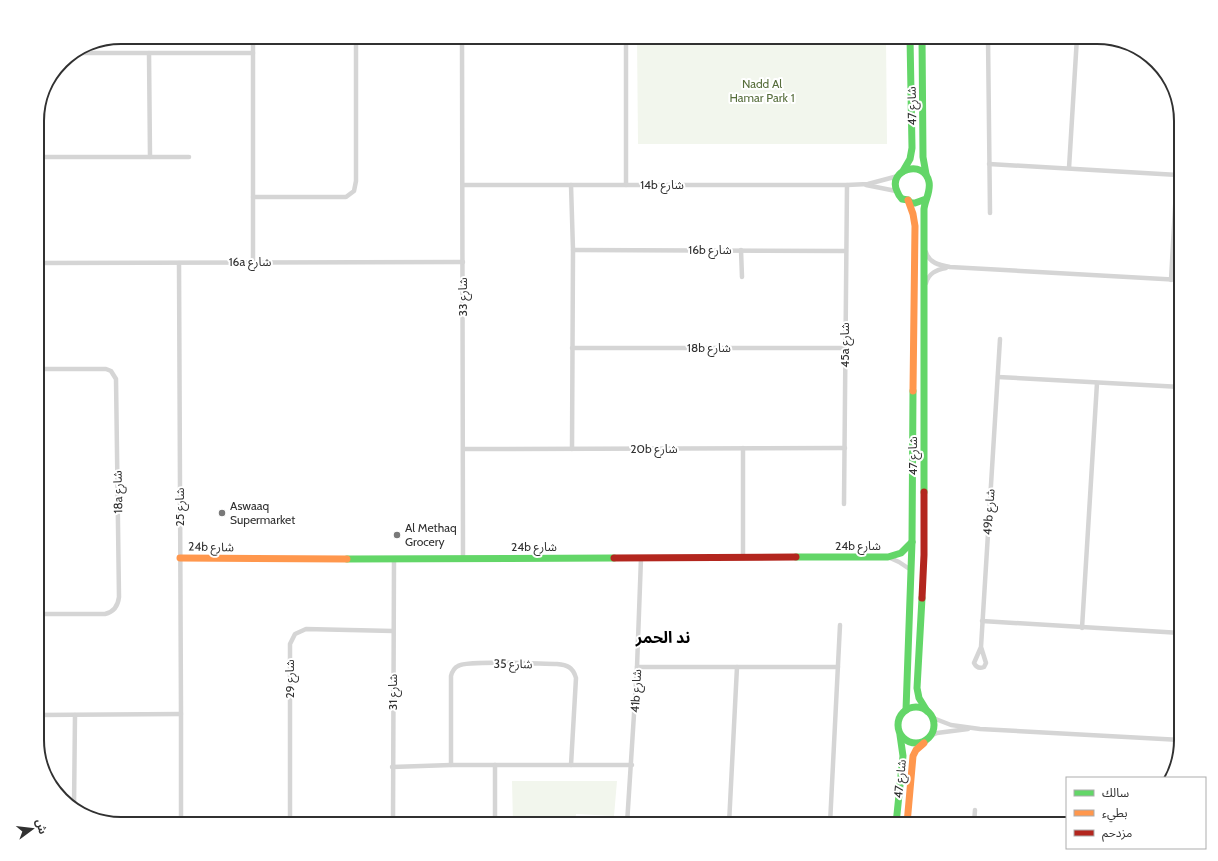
<svg xmlns="http://www.w3.org/2000/svg" width="1218" height="861" viewBox="0 0 1218 861" font-family="Cabin,'Noto Sans Arabic',sans-serif">
  <style>
    .green { fill: #f2f6ed }
    .lines { fill: none; stroke-linecap: round; stroke-linejoin: round }
    .street { stroke: #d5d5d5; stroke-width: 4.5 }
    .fast { stroke: #63d668; stroke-width: 7 }
    .slow { stroke: #ff974d; stroke-width: 7 }
    .jam { stroke: #b3261e; stroke-width: 7 }
    .poi-dot { fill: #797979; stroke: #fff; stroke-width: 1.5 }
    .labels { text-anchor: middle; stroke-width: 4; stroke-linejoin: round; paint-order: stroke }
    .park-label { font-size: 12px; fill: #576e3c; stroke: #fff }
    .street-label { font-size: 12px; fill: #313131; stroke: #fff }
    .poi-label { font-size: 12px; fill: #313131; stroke: #fff; text-anchor: start }
    .district-label { font-size: 16px; font-weight: bold; fill: #000; stroke: #fff }
    .rim { fill: none; stroke: #313131; stroke-width: 2 }
  </style>
  <rect width="100%" height="100%" fill="#fff"/>
  <g class="green">
    <polygon points="637,37 886,37 887,144 638,144"/>
    <polygon points="512,781 617,781 614,816 576,814 575,824 513,824"/>
  </g>
  <g class="lines">
    <g class="street">
      <polyline points="253,37 253,262"/>
      <polyline points="462,37 463,558"/>
      <polyline points="988,37 990,213"/>
      <polyline points="74,53 253,53"/>
      <polyline points="149,53 150,157"/>
      <polyline points="37,157 189,157"/>
      <polyline points="989,164 1178,175"/>
      <polyline points="1069,168 1077,37"/>
      <polyline points="463,185 847,185 868,184 898,176"/>
      <polyline points="571,185 573,250 572,449"/>
      <polyline points="626,185 626,37"/>
      <polyline points="866,185 896,191"/>
      <polyline points="253,197 346,197 354,191 356,181 356,37"/>
      <polyline points="573,250 846,251"/>
      <polyline points="741,250 742,277"/>
      <path d="M926,252C929,263 939,265 950,267L1181,280"/>
      <polyline points="37,263 463,262"/>
      <polyline points="179,263 181,714 181,824"/>
      <polyline points="1171,280 1180,118"/>
      <path d="M926,283C929,273 936,270 946,268"/>
      <polyline points="572,348 845,348"/>
      <polyline points="998,377 1181,387"/>
      <polyline points="743,448 743,558"/>
      <polyline points="464,449 845,448"/>
      <polyline points="844,504 847,185"/>
      <polyline points="888,557 899,562 911,570"/>
      <path d="M37,614H105C114,612 118,606 119,597L116,379L111,371L106,369H37"/>
      <polyline points="982,621 1181,633"/>
      <polyline points="1082,628 1097,383"/>
      <path d="M981,647L974,663C976,667 979,669 984,667L986,663L981,647L1000,339"/>
      <polyline points="637,667 838,667"/>
      <polyline points="37,715 181,714"/>
      <polyline points="933,718 951,725 980,729 1181,740"/>
      <polyline points="930,736 937,733 968,729"/>
      <path d="M451,765V676C452,672 454,668 458,666C468,660 540,664 557,664C567,665 573,667 576,678L571,765"/>
      <polyline points="392,767 451,765 632,765"/>
      <polyline points="74,808 75,715"/>
      <polyline points="290,824 290,644 295,634 306,629 393,631"/>
      <polyline points="393,824 394,559"/>
      <polyline points="495,824 495,765"/>
      <polyline points="627,824 637,667 641,558"/>
      <polyline points="729,824 737,667"/>
      <polyline points="830,824 840,625"/>
      <polyline points="974,824 975,810"/>
    </g>
    <g class="fast">
      <polyline points="922,37 923,157 926,174"/>
      <polyline points="903,171 910,159 912,148 910,37"/>
      <path d="M924,492V209C925,200 931,191 929,182C924,158 887,170 897,191C898,194 900,197 902,199L908,200L911,203H915L926,199"/>
      <polyline points="796,557 888,557 901,553 912,542"/>
      <polyline points="347,559 614,558"/>
      <polyline points="922,598 917,688 919,698 927,711"/>
      <circle cx="916" cy="725" r="18"/>
      <polyline points="906,710 912,542 913,391"/>
      <polyline points="896,824 903,756 900,735"/>
    </g>
    <g class="slow">
      <polyline points="908,200 913,214 915,226 913,391"/>
      <polyline points="180,558 347,559"/>
      <polyline points="907,824 913,756 916,750 924,743"/>
    </g>
    <g class="jam">
      <polyline points="614,558 796,557"/>
      <polyline points="922,598 924,555 924,492"/>
    </g>
  </g>
  <g class="poi-dot">
    <circle cx="222" cy="513" r="4"/>
    <circle cx="397" cy="535" r="4"/>
  </g>
  <g class="labels">
    <g class="park-label">
      <text x="762" y="88">Nadd Al<tspan x="762" dy="14">Hamar Park 1</tspan></text>
    </g>
    <g class="street-label">
      <text transform="translate(912 106) rotate(-91)" y="4">شارع 47</text>
      <text x="662" y="189">14b شارع</text>
      <text x="710" y="254">16b شارع</text>
      <text x="250" y="266">16a شارع</text>
      <text transform="translate(463 297) rotate(-90)" y="4">شارع 33</text>
      <text transform="translate(845 345) rotate(-90)" y="4">45a شارع</text>
      <text x="709" y="352">18b شارع</text>
      <text x="654" y="453">20b شارع</text>
      <text transform="translate(913 456) rotate(-90)" y="4">شارع 47</text>
      <text transform="translate(118 492) rotate(-91)" y="4">18a شارع</text>
      <text transform="translate(180 507) rotate(-90)" y="4">شارع 25</text>
      <text transform="translate(989 512) rotate(-86)" y="4">49b شارع</text>
      <text x="858" y="550">24b شارع</text>
      <text transform="translate(211 547) rotate(1)" y="4">24b شارع</text>
      <text x="534" y="551">24b شارع</text>
      <text transform="translate(513 664) rotate(1)" y="4">شارع 35</text>
      <text transform="translate(290 679) rotate(-90)" y="4">شارع 29</text>
      <text transform="translate(636 691) rotate(-87)" y="4">41b شارع</text>
      <text transform="translate(393 692) rotate(-90)" y="4">شارع 31</text>
      <text transform="translate(900 779) rotate(-84)" y="4">شارع 47</text>
    </g>
    <g class="poi-label">
      <text x="230" y="510">Aswaaq<tspan x="230" dy="14">Supermarket</tspan></text>
      <text x="405" y="532">Al Methaq<tspan x="405" dy="14">Grocery</tspan></text>
    </g>
    <g class="district-label">
      <text x="663" y="643">ند الحمر</text>
    </g>
  </g>
  <path d="M0 0H1218V861H0ZM121 44H1097A77 77 0 0 1 1174 121V740A77 77 0 0 1 1097 817H121A77 77 0 0 1 44 740V121A77 77 0 0 1 121 44Z" fill="#fff" fill-rule="evenodd"/>
  <path class="rim" d="M121 44H1097A77 77 0 0 1 1174 121V740A77 77 0 0 1 1097 817H121A77 77 0 0 1 44 740V121A77 77 0 0 1 121 44Z"/>
  <rect x="1066" y="777" width="140" height="72" fill="#ffffff" stroke="#adadad"/>
  <rect x="1074" y="790" width="20" height="6" fill="#63d668" stroke="#adadad"/>
  <text x="1102" y="797" font-size="12" fill="#313131">سالك</text>
  <rect x="1074" y="810" width="20" height="6" fill="#ff974d" stroke="#adadad"/>
  <text x="1102" y="817" font-size="12" fill="#313131">بطيء</text>
  <rect x="1074" y="830" width="20" height="6" fill="#b3261e" stroke="#adadad"/>
  <text x="1102" y="837" font-size="12" fill="#313131">مزدحم</text>
  <g transform="translate(32 829) rotate(75)" stroke="#ffffff" stroke-width="3" paint-order="stroke">
  <path d="M0-3L7 15L0 10L-7 15Z" fill="#313131"/>
  <text y="-6" font-size="11" font-weight="bold" text-anchor="middle" fill="#313131">ش</text>
  </g>
</svg>
